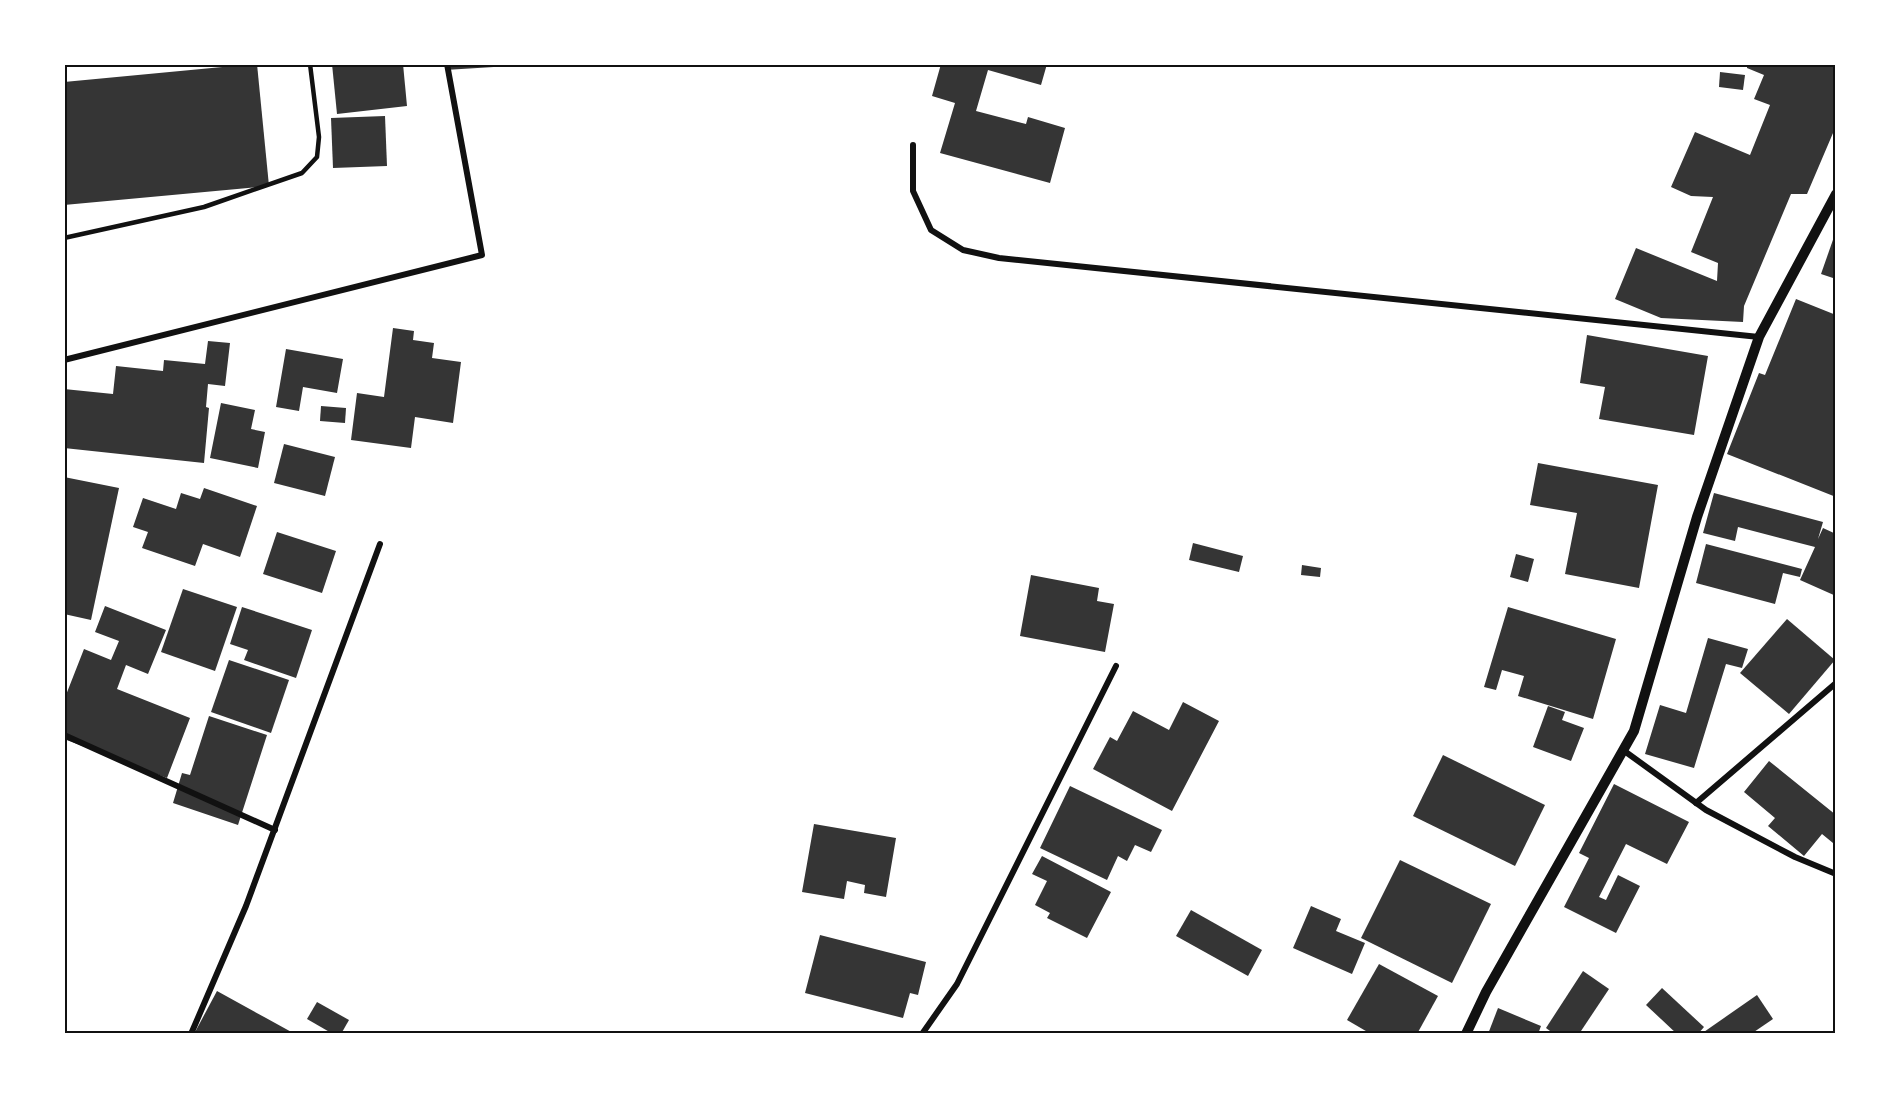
<svg xmlns="http://www.w3.org/2000/svg" width="1900" height="1098" viewBox="0 0 1900 1098" font-family="Quicksand,sans-serif">
  <style>
    .building { fill: #353535 }
    .lines { fill: none; stroke-linecap: round; stroke-linejoin: round }
    .service { stroke: #111; stroke-width: 4.5 }
    .minor { stroke: #111; stroke-width: 6 }
    .tertiary { stroke: #111; stroke-width: 10 }
    .neatline { fill: none; stroke: #111; stroke-width: 2 }
  </style>
  <rect width="100%" height="100%" fill="#fff"/>
  <g class="building">
    <polygon points="254,64 257,64 269,186 64,205 64,82"/>
    <polygon points="332,64 403,64 407,106 337,114"/>
    <polygon points="445,64 510,64 510,66 445,70"/>
    <polygon points="941,64 1047,64 1041,85 988,70 976,111 1026,124 1028,117 1065,128 1050,183 940,153 955,103 932,96"/>
    <polygon points="1747,64 1836,64 1836,126 1807,194 1791,194 1744,306 1743,322 1661,318 1615,299 1636,248 1717,281 1718,263 1691,252 1713,197 1691,196 1671,187 1695,132 1750,155 1770,105 1754,99 1764,75 1747,68"/>
    <polygon points="1720,72 1745,75 1743,90 1719,87"/>
    <polygon points="385,116 387,166 333,168 331,118"/>
    <polygon points="1835,234 1836,234 1836,279 1821,274"/>
    <polygon points="1796,299 1836,315 1836,497 1727,454 1759,373 1765,375"/>
    <polygon points="393,328 414,331 413,340 434,343 432,358 461,362 453,423 415,417 411,448 351,440 357,393 384,397"/>
    <polygon points="1587,335 1708,356 1694,435 1599,419 1605,387 1580,383"/>
    <polygon points="208,341 230,343 225,386 208,384 206,407 209,408 204,463 64,448 64,389 113,394 116,366 163,371 164,360 205,364"/>
    <polygon points="286,349 343,359 337,393 303,387 299,411 276,407"/>
    <polygon points="221,403 255,410 251,429 265,432 258,468 210,458"/>
    <polygon points="321,406 346,408 345,423 320,421"/>
    <polygon points="284,444 335,457 325,496 274,483"/>
    <polygon points="1538,463 1658,485 1639,588 1565,574 1577,513 1530,505"/>
    <polygon points="64,477 119,488 91,620 64,614"/>
    <polygon points="204,488 257,506 240,557 203,544 195,566 142,548 148,532 133,527 143,498 176,509 181,493 200,499"/>
    <polygon points="1714,493 1823,522 1818,539 1823,528 1836,534 1836,596 1800,580 1815,547 1738,527 1735,541 1703,533"/>
    <polygon points="277,532 336,551 322,593 263,574"/>
    <polygon points="1193,543 1243,556 1239,572 1189,560"/>
    <polygon points="1706,544 1802,569 1800,577 1783,573 1775,604 1696,583"/>
    <polygon points="1516,554 1534,559 1528,582 1510,577"/>
    <polygon points="1302,565 1321,568 1320,577 1301,575"/>
    <polygon points="1031,575 1099,588 1097,601 1114,604 1105,652 1020,636"/>
    <polygon points="183,589 237,607 215,671 161,652"/>
    <polygon points="105,606 166,630 148,674 126,665 117,689 190,718 167,778 64,739 64,700 84,649 111,660 119,641 95,632"/>
    <polygon points="242,607 312,630 296,678 244,660 248,650 230,644"/>
    <polygon points="1508,607 1616,639 1593,719 1518,696 1524,676 1502,670 1496,690 1484,687"/>
    <polygon points="1787,619 1835,660 1789,714 1740,673"/>
    <polygon points="1708,638 1748,649 1742,668 1726,664 1694,768 1645,754 1660,705 1686,713"/>
    <polygon points="229,660 289,680 271,733 211,712"/>
    <polygon points="1183,702 1219,721 1172,811 1093,769 1110,737 1117,741 1133,711 1169,730"/>
    <polygon points="1548,706 1565,712 1562,720 1584,728 1571,761 1533,747"/>
    <polygon points="209,716 267,735 238,825 173,803 182,773 190,775"/>
    <polygon points="1443,755 1545,805 1515,866 1413,816"/>
    <polygon points="1769,761 1836,815 1836,840 1833,843 1822,834 1804,856 1768,826 1775,818 1744,792"/>
    <polygon points="1614,784 1689,822 1667,864 1626,844 1599,897 1606,900 1618,875 1640,886 1616,933 1564,907 1589,858 1579,853"/>
    <polygon points="1070,786 1162,830 1151,852 1135,845 1127,861 1118,856 1107,880 1040,848"/>
    <polygon points="814,824 896,838 886,897 864,893 865,885 847,881 844,899 802,892"/>
    <polygon points="1042,856 1111,892 1087,938 1047,918 1050,913 1035,905 1047,881 1032,874"/>
    <polygon points="1400,860 1491,904 1452,983 1361,938"/>
    <polygon points="1311,906 1341,919 1336,931 1365,943 1352,974 1293,948"/>
    <polygon points="1191,910 1262,950 1248,976 1176,936"/>
    <polygon points="820,935 926,962 918,995 910,993 903,1018 805,993"/>
    <polygon points="1379,964 1438,996 1417,1034 1371,1034 1347,1020"/>
    <polygon points="1583,971 1609,989 1579,1034 1554,1034 1546,1028"/>
    <polygon points="1662,988 1704,1027 1698,1034 1677,1034 1646,1005"/>
    <polygon points="217,991 295,1034 194,1034"/>
    <polygon points="1757,995 1773,1019 1751,1034 1701,1034"/>
    <polygon points="317,1002 349,1020 341,1034 333,1034 307,1019"/>
    <polygon points="1498,1008 1541,1026 1538,1034 1488,1034"/>
  </g>
  <g class="lines">
    <polyline class="service" points="64,238 204,207 302,173 317,157 319,137 310,64"/>
    <g class="minor">
      <polyline points="913,145 913,191 931,230 963,250 999,258 1759,337"/>
      <polyline points="64,360 482,255 447,64"/>
      <polyline points="64,735 275,830"/>
      <polyline points="1623,750 1706,810 1795,857 1836,874"/>
      <polyline points="1696,803 1836,683"/>
      <polyline points="191,1034 246,906 380,544"/>
      <polyline points="922,1034 957,984 1116,666"/>
    </g>
    <polyline class="tertiary" points="1466,1034 1486,992 1634,731 1697,517 1759,337 1836,194"/>
  </g>
  <rect width="1900" height="1098" fill="none" stroke="#ffffff" stroke-width="132"/>
  <rect x="66" y="66" width="1768" height="966" class="neatline"/>
</svg>
